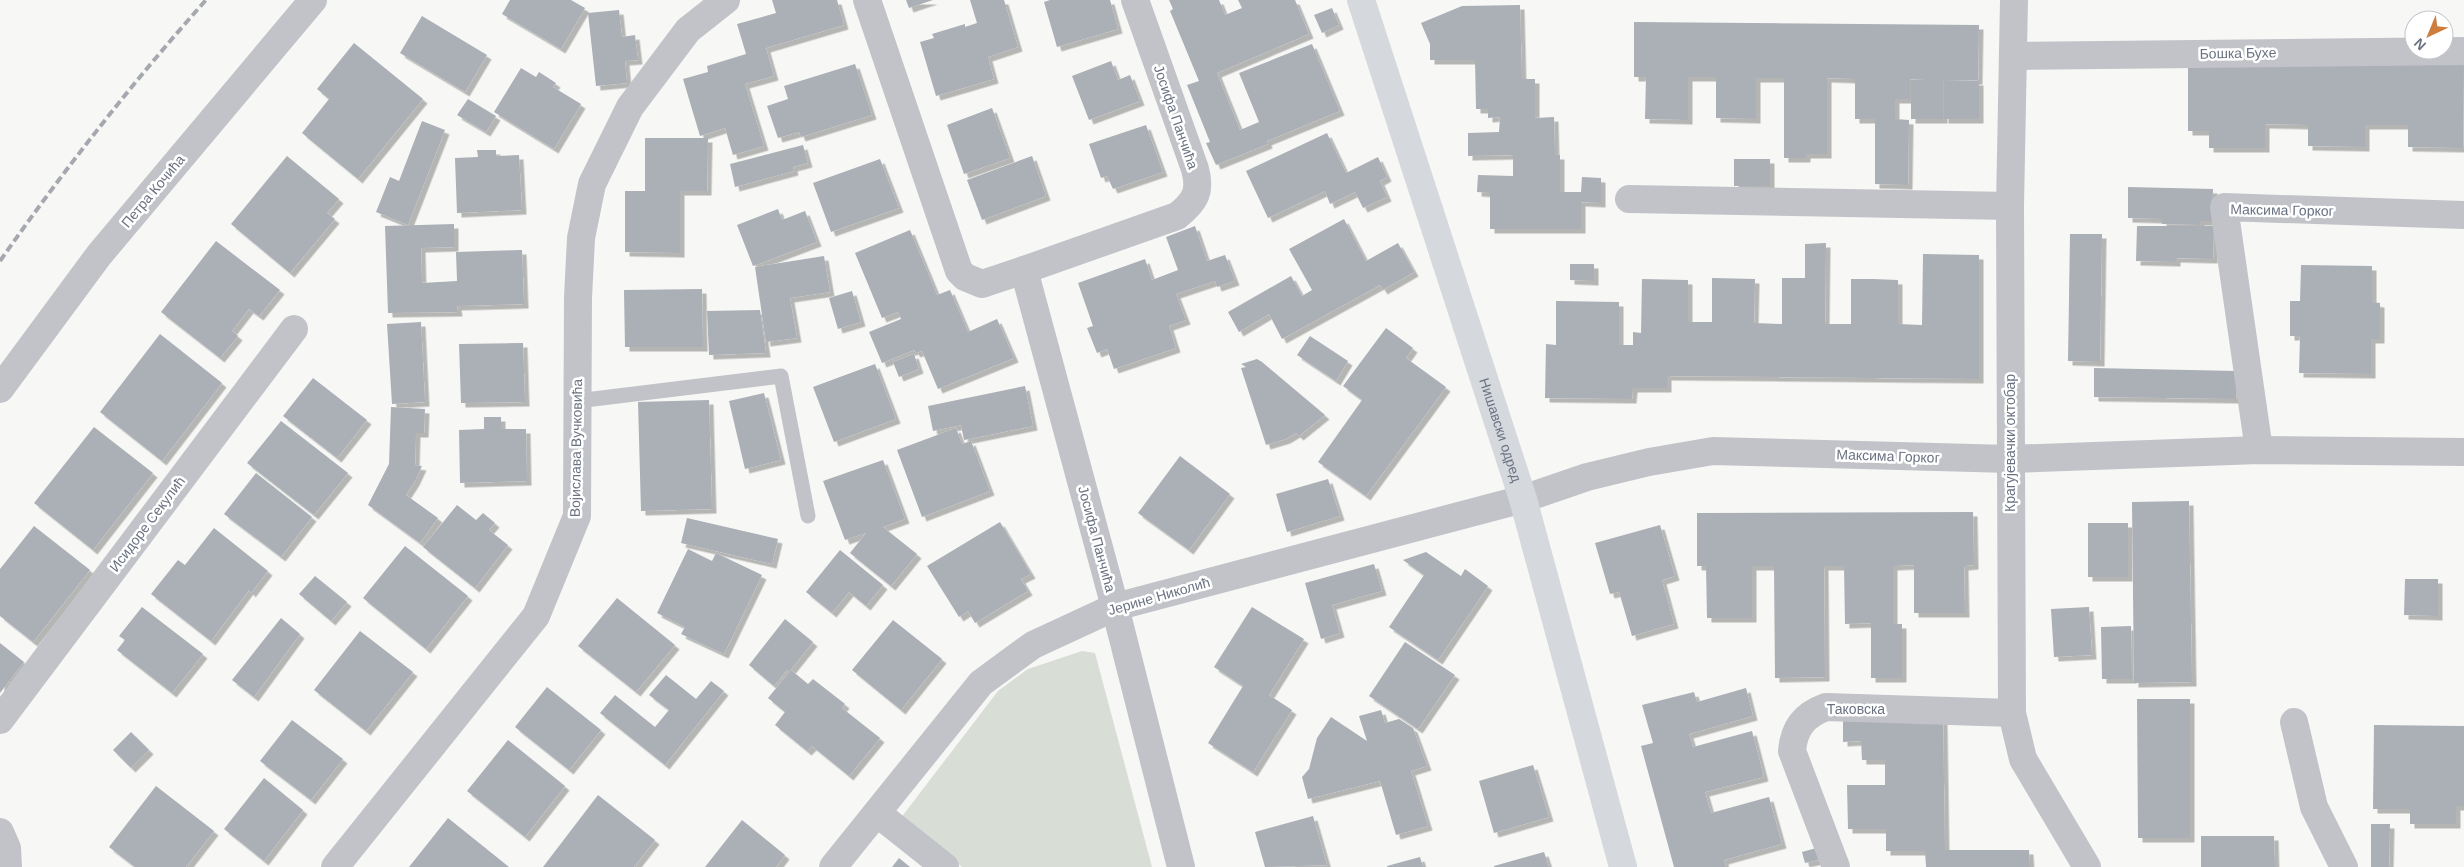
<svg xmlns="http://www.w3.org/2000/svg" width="2464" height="867" viewBox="0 0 2464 867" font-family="Helvetica,sans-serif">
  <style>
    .green { fill: #d8ddd6 }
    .building { fill: #abafb6; filter: url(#shadow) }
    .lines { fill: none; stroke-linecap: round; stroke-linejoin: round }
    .lane { stroke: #c1c3c8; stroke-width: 15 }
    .street { stroke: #c1c3c8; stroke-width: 28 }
    .secondary { stroke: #d5d8dc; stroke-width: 28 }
    .rail { stroke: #a5a8ae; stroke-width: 4; stroke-dasharray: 8 4; stroke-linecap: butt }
    .labels { text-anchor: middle; stroke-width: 5; stroke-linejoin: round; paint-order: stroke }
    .street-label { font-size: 14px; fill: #6a7282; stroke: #fff }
  </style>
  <defs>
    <filter id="shadow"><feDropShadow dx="4.5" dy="4.5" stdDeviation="0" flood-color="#0004"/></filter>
  </defs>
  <rect width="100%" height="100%" fill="#f7f7f5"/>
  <polygon class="green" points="1082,651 1095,653 1152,867 962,867 900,819 998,691 1028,669"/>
  <g class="building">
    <polygon points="510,0 571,0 585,8 561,49 502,14"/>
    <polygon points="772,0 837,0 844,25 766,48 774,76 745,84 764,146 733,155 725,128 700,136 683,79 708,72 707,66 746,54 737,24 776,13"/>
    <polygon points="906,0 933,0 909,8"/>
    <polygon points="970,0 1004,0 1018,47 988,57 994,79 936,96 920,42 934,38 932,34 965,24 965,27 977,23"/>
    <polygon points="1050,0 1110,0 1118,29 1057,47 1044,2"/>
    <polygon points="1169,0 1219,0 1225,15 1242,8 1238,0 1295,0 1309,34 1217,73 1240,130 1259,122 1239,73 1312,44 1340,111 1267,141 1268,144 1216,165 1206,143 1210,142 1187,85 1199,81 1170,11 1173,9"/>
    <polygon points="1520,5 1522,79 1535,79 1535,118 1554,117 1555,155 1560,155 1560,192 1581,192 1582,177 1601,178 1601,203 1581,202 1581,229 1490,229 1490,193 1477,192 1478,175 1513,176 1513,155 1468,156 1468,133 1499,132 1500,117 1488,118 1488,109 1476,109 1475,60 1430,60 1430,44 1421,23 1462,6"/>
    <polygon points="1332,8 1339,25 1322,33 1314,15"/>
    <polygon points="619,10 622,37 635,35 638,60 625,61 627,83 596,86 588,13"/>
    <polygon points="422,16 487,55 465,92 400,53"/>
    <polygon points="1634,22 1979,25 1978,80 1935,80 1943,80 1943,119 1911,119 1911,80 1925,80 1910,79 1910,99 1895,99 1895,119 1909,120 1908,185 1875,184 1875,119 1855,119 1855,79 1827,78 1827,154 1806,154 1806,158 1784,158 1784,78 1756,78 1756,119 1716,118 1716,77 1688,77 1688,120 1645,119 1646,77 1634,77"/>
    <polygon points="354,43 423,99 358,179 302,133 329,99 317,89"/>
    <polygon points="2188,59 2464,61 2463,148 2408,147 2408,125 2365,125 2365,147 2308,146 2308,125 2265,124 2265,148 2209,148 2209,131 2188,131"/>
    <polygon points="1111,61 1118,80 1130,75 1140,101 1089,120 1072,76"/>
    <polygon points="855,64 872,115 801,137 799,132 778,138 767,106 788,99 784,86"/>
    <polygon points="521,68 536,77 539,72 556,83 553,87 581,104 554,149 494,112"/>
    <polygon points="1944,80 1979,81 1979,119 1944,119"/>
    <polygon points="468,99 496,116 486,132 457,115"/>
    <polygon points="992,108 1010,158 964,174 947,125"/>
    <polygon points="422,121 445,130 408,225 376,212 390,177 399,181"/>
    <polygon points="1146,125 1163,172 1113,189 1107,176 1101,178 1089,144"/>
    <polygon points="1327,133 1346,173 1378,157 1387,177 1380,181 1387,197 1363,208 1355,192 1330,204 1325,191 1268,218 1246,171"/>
    <polygon points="645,138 708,138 707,191 680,191 680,253 625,252 625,191 645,191"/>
    <polygon points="803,145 808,163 793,167 794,171 735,187 730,164"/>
    <polygon points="477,150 496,150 496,156 519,155 522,210 457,213 455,158 478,157"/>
    <polygon points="287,156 339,199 327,213 335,219 290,273 231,224"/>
    <polygon points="1032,156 1046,196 982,220 967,180"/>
    <polygon points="880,159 899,208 831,232 813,183"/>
    <rect x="1734" y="159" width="36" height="27"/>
    <polygon points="2128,187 2213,189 2212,221 2200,221 2200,225 2162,224 2162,219 2128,218"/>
    <polygon points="778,209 782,220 805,211 817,242 753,266 737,225"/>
    <polygon points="1344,219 1366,261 1398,243 1414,272 1383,290 1380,285 1282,339 1269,314 1239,332 1228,312 1291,276 1302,296 1312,290 1289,249"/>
    <polygon points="454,224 454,247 421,248 422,283 457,281 456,252 522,250 524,304 457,306 458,312 388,313 385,226"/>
    <polygon points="1195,226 1207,261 1225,255 1235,281 1217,287 1215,281 1176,294 1186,320 1169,326 1176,348 1114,369 1107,349 1097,353 1087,328 1093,326 1078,283 1145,259 1152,280 1178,270 1166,237"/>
    <polygon points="2137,226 2214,226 2213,259 2176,258 2176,262 2136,261"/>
    <polygon points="910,230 937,295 950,290 968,332 997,319 1014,358 938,389 922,351 916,353 914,350 882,363 869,332 901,319 898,312 882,318 855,253"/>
    <polygon points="2070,234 2102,234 2100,362 2068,361"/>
    <polygon points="216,241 280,290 259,316 249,309 232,331 238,336 220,358 161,312"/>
    <polygon points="1826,243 1825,324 1851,324 1851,279 1873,279 1898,280 1898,324 1922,325 1923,254 1979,255 1979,379 1667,376 1667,388 1633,388 1632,399 1545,398 1546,344 1556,345 1556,301 1619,302 1619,345 1633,345 1633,332 1641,333 1642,279 1688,280 1688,322 1712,322 1712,278 1755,279 1754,323 1782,324 1782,278 1805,278 1805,244"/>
    <polygon points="824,256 830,292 790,298 797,338 766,342 755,267"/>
    <polygon points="1570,264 1594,264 1594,281 1570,280"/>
    <polygon points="2301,265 2372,266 2372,302 2380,303 2380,339 2371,339 2371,374 2299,373 2300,336 2290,336 2290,301 2300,301"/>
    <polygon points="702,289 703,347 625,347 624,290"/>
    <polygon points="852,291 861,322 838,329 829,298"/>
    <polygon points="760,310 766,353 709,355 707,311"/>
    <polygon points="421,322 425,402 392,404 387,324"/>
    <polygon points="1386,328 1413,348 1406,358 1446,387 1366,496 1318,462 1362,400 1343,386"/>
    <polygon points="160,334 222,383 162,461 100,412"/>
    <polygon points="1310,336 1348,361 1336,381 1297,355"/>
    <polygon points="523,343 525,402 461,403 459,344"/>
    <polygon points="914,354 919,369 899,377 893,362"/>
    <polygon points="1257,359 1262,362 1325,415 1299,436 1296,433 1286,439 1266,445 1241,368 1246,367 1241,364"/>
    <polygon points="875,364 896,419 834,442 813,387"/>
    <polygon points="2094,368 2237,371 2236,399 2094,397"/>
    <polygon points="313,378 367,420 337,458 283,416"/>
    <polygon points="1025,386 1033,426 964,440 961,425 933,431 928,406"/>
    <polygon points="764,393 781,460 745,469 729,401"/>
    <polygon points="709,400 712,509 641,511 638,402"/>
    <polygon points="391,407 425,409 424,433 416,433 415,465 422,466 415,481 406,495 438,518 420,543 368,505 389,464"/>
    <polygon points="484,417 501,417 501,429 526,429 527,481 460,483 459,430 484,429"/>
    <polygon points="281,421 348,473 314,515 247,463"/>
    <polygon points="94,427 153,473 93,550 34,503"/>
    <polygon points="956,428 962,444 971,441 990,491 922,517 897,450"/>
    <polygon points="1180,456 1230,494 1189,550 1138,513"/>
    <polygon points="883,460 905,519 883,527 917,554 891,586 850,553 866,533 845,540 823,481"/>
    <polygon points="256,473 312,517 281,557 224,514"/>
    <polygon points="1328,479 1340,516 1287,532 1276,494"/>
    <polygon points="2189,501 2192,682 2134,683 2132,502"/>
    <polygon points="457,505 476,520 483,513 495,523 489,530 508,545 475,588 423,547"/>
    <polygon points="1973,512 1974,565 1964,566 1965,613 1914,613 1914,565 1893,566 1893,624 1902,624 1902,678 1871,678 1871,623 1845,624 1844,566 1824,566 1825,677 1775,678 1774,566 1752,566 1752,618 1707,618 1706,566 1697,566 1697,513"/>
    <polygon points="687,518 778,539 772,564 681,543"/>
    <polygon points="1000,522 1031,574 1021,579 1028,591 975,623 968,611 959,617 927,566"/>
    <rect x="2088" y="523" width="40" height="54"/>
    <polygon points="1660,525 1675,576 1662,580 1674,624 1632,636 1619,592 1610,594 1595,543"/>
    <polygon points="34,526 90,570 33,642 0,616 0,569"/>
    <polygon points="214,528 268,571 251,593 249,590 211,641 151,594 178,560 185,565"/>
    <polygon points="405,546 468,596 426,649 363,598"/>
    <polygon points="688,549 712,561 716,553 762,575 724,654 681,634 685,627 657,613"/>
    <polygon points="840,550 883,585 866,606 849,592 832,613 806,592"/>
    <polygon points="1426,552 1461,576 1465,569 1488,586 1438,660 1389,627 1424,575 1403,560"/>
    <polygon points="1374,564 1382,591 1332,605 1340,633 1321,639 1305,583"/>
    <polygon points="315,576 347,602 331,621 299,594"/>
    <polygon points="2405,579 2438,579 2438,616 2404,615"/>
    <polygon points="617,598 675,645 636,692 578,646"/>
    <polygon points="142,607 203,654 172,693 117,650 125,640 119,636"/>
    <polygon points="1252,607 1304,639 1269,695 1292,710 1253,772 1208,743 1243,686 1214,667"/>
    <polygon points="2089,607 2092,655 2054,657 2051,609"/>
    <polygon points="281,618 300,634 254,697 232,680"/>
    <polygon points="785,619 813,642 789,672 787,670 774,686 749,665"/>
    <polygon points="893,620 942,659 901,710 852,670"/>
    <polygon points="2131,626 2132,679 2102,679 2101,627"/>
    <polygon points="360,631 413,672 366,731 314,690"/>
    <polygon points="1405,642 1455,675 1418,729 1369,696"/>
    <polygon points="0,643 24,662 0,693"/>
    <polygon points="791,670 808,684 813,679 845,704 842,708 880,738 849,776 812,746 807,751 775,725 785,712 768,698"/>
    <polygon points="666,675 696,699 711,681 724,691 665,765 600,713 615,695 655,727 669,710 649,695"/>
    <polygon points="547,687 601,730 569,770 515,727"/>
    <polygon points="1746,688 1753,716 1689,734 1693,747 1752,731 1764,777 1705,792 1711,813 1769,797 1782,844 1724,860 1726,867 1674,867 1641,746 1653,743 1642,705 1694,692 1697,702"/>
    <polygon points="2137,699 2190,699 2190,838 2138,838"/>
    <polygon points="1381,710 1385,723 1399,719 1413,728 1427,766 1411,771 1428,826 1396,835 1380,781 1308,799 1302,777 1309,769 1317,738 1331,717 1367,741 1359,716"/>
    <polygon points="1943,717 1945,850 2029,850 2030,867 1926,867 1925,851 1886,851 1886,829 1848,829 1847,785 1885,785 1885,760 1862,760 1861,741 1843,742 1843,720"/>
    <polygon points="292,720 343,759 311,800 260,761"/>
    <polygon points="2374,725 2464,726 2464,806 2456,806 2456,824 2410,824 2410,809 2373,809"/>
    <polygon points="131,732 149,750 131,768 113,750"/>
    <polygon points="508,740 565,786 525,837 467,791"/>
    <polygon points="1533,765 1549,817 1494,833 1479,781"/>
    <polygon points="264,778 303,810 264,861 224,829"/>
    <polygon points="156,786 214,831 186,867 135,867 109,847"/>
    <polygon points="598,795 655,840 634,867 543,867"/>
    <polygon points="1313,816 1327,865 1265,867 1255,832"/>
    <polygon points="448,818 509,867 409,867"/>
    <polygon points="742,820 785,855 776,867 705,867"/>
    <polygon points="2371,824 2390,824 2389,867 2371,867"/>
    <polygon points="2201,836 2274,836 2275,867 2201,867"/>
    <polygon points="1820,847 1823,859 1805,863 1802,852"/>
    <polygon points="1544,852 1549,867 1494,867 1494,866"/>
    <polygon points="1420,857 1423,867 1387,867 1387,866"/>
    <polygon points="899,858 910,867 892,867"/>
  </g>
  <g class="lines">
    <polyline class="lane" points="577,401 781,376 808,516"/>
    <g class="street">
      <polyline points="867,0 959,271 965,277 982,284 1024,270 1115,607 1181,867"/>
      <polyline points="2014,0 2010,206 2012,713 2023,759 2087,867"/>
      <polyline points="2013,56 2464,51"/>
      <polyline points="1629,199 2010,206"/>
      <path d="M1024,270L1177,216C1196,201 1201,191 1195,169L1135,0"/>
      <polyline points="0,389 99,255 313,0"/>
      <polyline points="2259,450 2224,207 2464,215"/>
      <polyline points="0,720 294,329"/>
      <polyline points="2294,722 2314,807 2344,867"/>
      <polyline points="877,813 945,867"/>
      <polyline points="0,832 7,848 8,867"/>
      <polyline points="335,867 536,616 577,516 578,298 581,238 592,184 630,107 688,30 726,0"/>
      <polyline points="833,867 981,683 1033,645 1115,607 1523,499 1587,477 1649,462 1713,451 2010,459 2259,450 2464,452"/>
      <path d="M1836,867L1792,751C1794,728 1804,715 1826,707L2012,713"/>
    </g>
    <path class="secondary" id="s1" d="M1361,0L1523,499L1623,867"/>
    <path class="rail" d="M0,261C64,170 132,83 206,0"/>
  </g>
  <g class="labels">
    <g class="street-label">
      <text transform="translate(2238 53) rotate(-1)" y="5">Бошка Бухе</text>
      <text transform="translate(1176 117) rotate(71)" y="5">Јосифа Панчића</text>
      <text transform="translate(153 191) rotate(-50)" y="5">Петра Кочића</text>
      <text transform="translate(2282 210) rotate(1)" y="5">Максима Горког</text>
      <text dy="5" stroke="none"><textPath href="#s1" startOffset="452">Нишавски одред</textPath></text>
      <text transform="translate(2010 443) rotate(-90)" y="5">Крагујевачки октобар</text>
      <text transform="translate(576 448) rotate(-89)" y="5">Војислава Вучковића</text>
      <text transform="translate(1888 456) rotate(2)" y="5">Максима Горког</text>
      <text transform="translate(147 524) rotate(-53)" y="5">Исидоре Секулић</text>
      <text transform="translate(1097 539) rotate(75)" y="5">Јосифа Панчића</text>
      <text transform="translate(1159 596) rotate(-16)" y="5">Јерине Николић</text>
      <text x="1856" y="714">Таковска</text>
    </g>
  </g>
  <g transform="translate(2429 35) rotate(224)"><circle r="24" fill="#ffffff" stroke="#c3c7cd"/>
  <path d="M0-4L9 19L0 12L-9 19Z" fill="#cf7d3d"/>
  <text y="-8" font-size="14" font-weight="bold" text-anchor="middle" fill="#6a7282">N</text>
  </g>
</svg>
